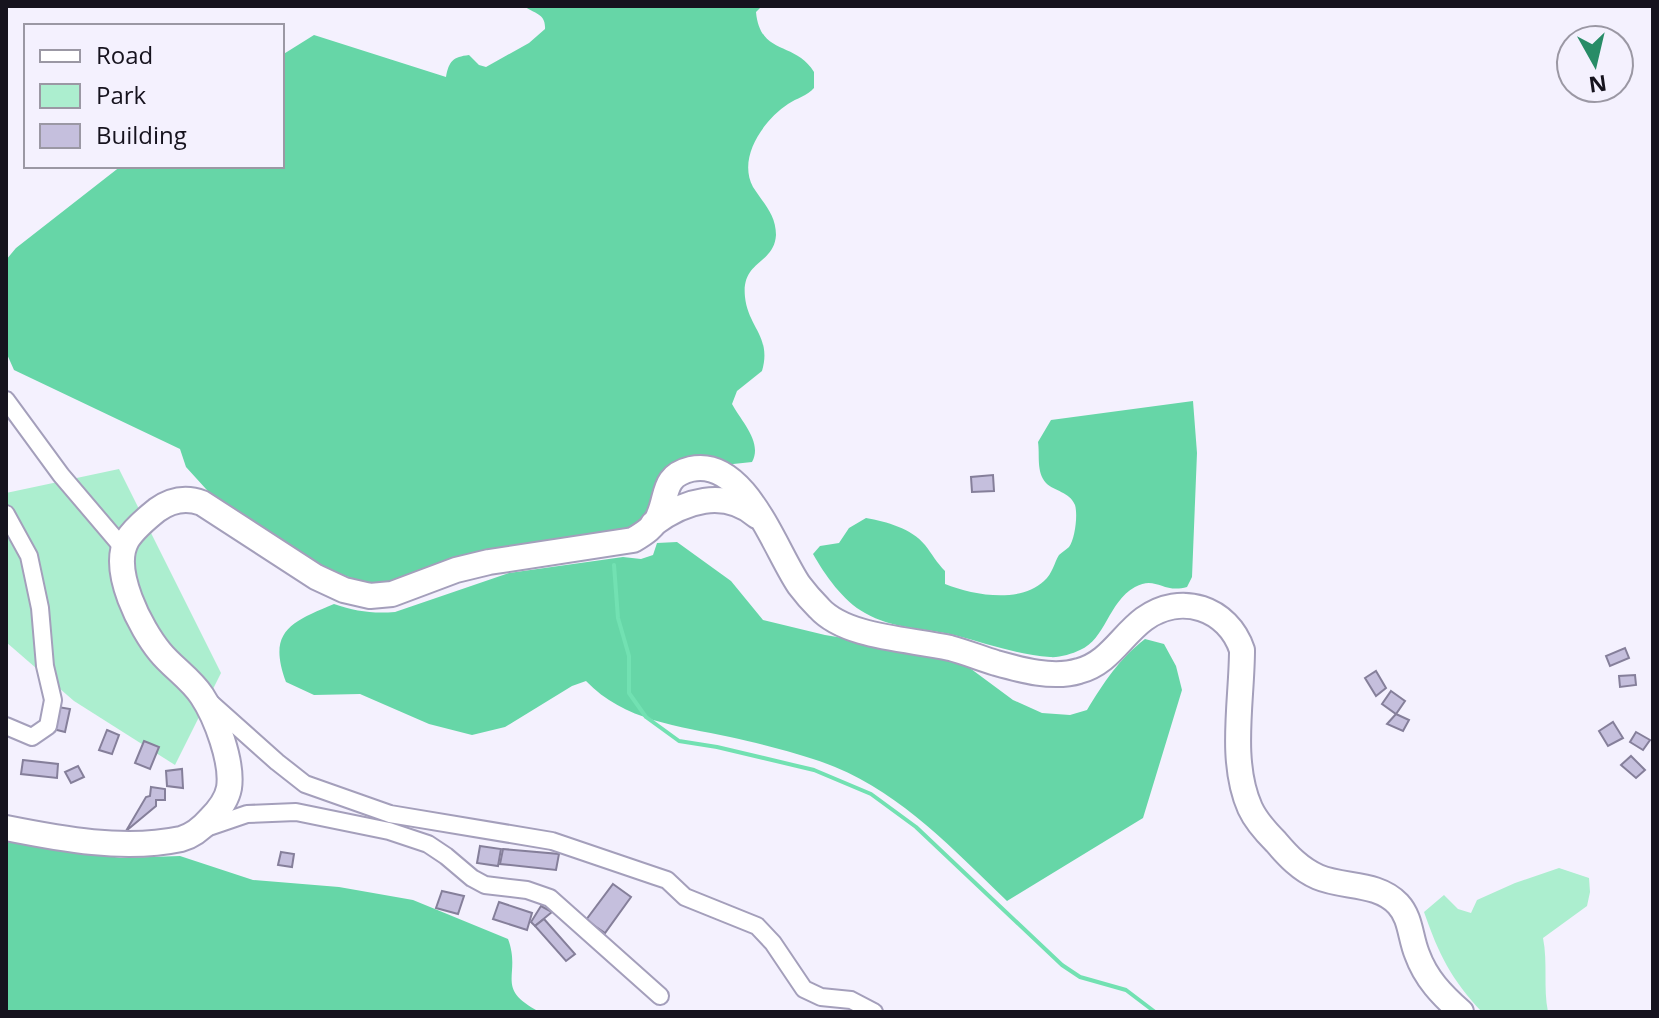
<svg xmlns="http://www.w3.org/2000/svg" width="1659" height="1018" viewBox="0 0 1659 1018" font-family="'Open Sans',sans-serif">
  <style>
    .green { fill: #aceecf }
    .forest { fill: #66d6a7 }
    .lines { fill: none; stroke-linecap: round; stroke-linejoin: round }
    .stream { stroke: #72e1b2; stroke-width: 4 }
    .building { fill: #c5bfdd; stroke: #857f9a; stroke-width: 2 }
    .minor-casing { stroke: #a49fbb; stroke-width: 20 }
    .highway-casing { stroke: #a49fbb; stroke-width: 28 }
    .minor { stroke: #fff; stroke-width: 16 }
    .highway { stroke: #fff; stroke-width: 24 }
  </style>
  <rect width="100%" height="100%" fill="#f4f1fe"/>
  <g class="green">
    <polygon points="119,469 221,673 175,765 74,701 6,642 6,493"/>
    <path d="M1559,868L1589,878L1590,892L1587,906L1543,938C1548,963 1543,987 1548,1012H1482C1451,979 1439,955 1424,912L1444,895L1458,909L1471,913L1477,900L1515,883Z"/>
  </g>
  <g class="forest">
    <path d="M524,6H762L756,12C760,56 795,41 814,72V88C807,96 797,98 788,104C764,120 737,157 753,187C763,203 776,214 776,235C774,265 741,260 745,297C748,327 772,337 762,371L737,391L732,404C741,421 763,442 752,462L724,465L708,459L646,520L625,532L405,581L366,583L323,568L216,500L186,467L180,449L14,370L6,352V260L16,248L121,166H282V55L314,35L446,77C449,61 453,57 469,55L479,65L486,67L529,43L545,29C546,13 534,14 524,6Z"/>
    <path d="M1193,401L1197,453L1192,577L1187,587C1163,594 1156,575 1135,587C1108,602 1106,639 1080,650C1072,654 1058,658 1050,657C1017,655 986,643 954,635C925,628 892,629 865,613C843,601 825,575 813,554L820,546L839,543L849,528L866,518C887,522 911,528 925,545C932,554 937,563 945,571V584C973,595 1019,604 1044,581C1053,573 1054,563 1059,555C1062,552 1066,550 1069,547C1075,539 1078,515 1075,505C1070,492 1054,491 1046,483C1036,472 1040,455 1038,442L1051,420Z"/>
    <path d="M677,542L731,581L763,620L825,635L934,653L963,663L1013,700L1042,713L1070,715L1087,710C1104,682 1119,659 1145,639L1164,644L1176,666L1182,690L1143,818L1007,901C955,851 903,795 835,767C806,755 762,744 730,737C679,726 624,721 586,681L572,686L505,727L472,735L429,724L360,694L314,695L286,682C267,631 291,622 334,604C355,611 372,614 395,612L509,573L623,557L641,559L653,555L657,543Z"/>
    <path d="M6,840L121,858L180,856L253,880L339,887L413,900L508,939C522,976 493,988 540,1012H6Z"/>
  </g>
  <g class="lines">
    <polyline class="stream" points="614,565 618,618 629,656 629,693 646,717 679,741 717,747 814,770 871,794 916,827 1062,965 1080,977 1126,990 1155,1012"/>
  </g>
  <g class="building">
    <polygon points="993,475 994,491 972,492 971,477"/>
    <polygon points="1625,648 1629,658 1610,666 1606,656"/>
    <polygon points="1376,671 1386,688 1376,696 1365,678"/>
    <polygon points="1635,675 1636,685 1620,687 1619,676"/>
    <polygon points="1391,691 1405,701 1396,714 1382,704"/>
    <polygon points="58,707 70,709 65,732 53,729"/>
    <polygon points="1396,714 1409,720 1403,731 1387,724"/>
    <polygon points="1613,722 1623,738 1608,746 1599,731"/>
    <polygon points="107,730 119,735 112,754 99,750"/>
    <polygon points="1636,732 1650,740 1643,750 1630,742"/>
    <polygon points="144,741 159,747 150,769 135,763"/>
    <polygon points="1631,756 1645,770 1636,778 1621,765"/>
    <polygon points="23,760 58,764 57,778 21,774"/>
    <polygon points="78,766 84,777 71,783 65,772"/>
    <polygon points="182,769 183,788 167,786 166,771"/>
    <polygon points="151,787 165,789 165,800 156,800 156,806 126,831 146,797 150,796"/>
    <polygon points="480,846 501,849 498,866 477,863"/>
    <polygon points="503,849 559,854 556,870 500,864"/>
    <polygon points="281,852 294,854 292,867 278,865"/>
    <polygon points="613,884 631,897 605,933 586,920"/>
    <polygon points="442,891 464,896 458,914 436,908"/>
    <polygon points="499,902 532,913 527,930 493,919"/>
    <polygon points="541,906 552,912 535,926 531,922"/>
    <polygon points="544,919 575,954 566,961 535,926"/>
  </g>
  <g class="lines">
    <defs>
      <g id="minor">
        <polyline points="6,400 61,475 124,549"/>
        <polyline points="6,514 29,556 40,608 45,666 53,700 48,726 32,737 6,726"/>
        <polyline points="212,704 277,762 305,784 390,814 552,841 655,876 667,880 685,897 757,926 773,943 804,989 821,997 851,1000 874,1012"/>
        <polyline points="206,828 247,814 296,812 389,831 428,844 446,856 472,878 485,885 527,890 550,898 660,996"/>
      </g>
      <g id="highway">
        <path d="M653,524C684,501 724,488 757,516"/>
        <path d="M6,828C61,839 124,851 181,839C192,836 203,827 210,819C218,811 227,799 229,788C233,762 216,717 202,696C191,679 172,667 160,652C141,629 110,570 127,540C134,529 147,518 157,510C171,500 186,497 202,503L316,577L344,590L370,596L392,594L456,570L489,562L633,540C643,534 655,527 659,515C668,495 662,476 691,469C745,457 775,550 799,585C805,593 812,601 819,608C846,638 911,639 950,648C965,652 980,658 996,663C1021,670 1053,679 1079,671C1109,663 1121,636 1144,619C1181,592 1228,608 1242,650C1242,700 1229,761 1250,808C1256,821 1266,832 1276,842C1288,856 1300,869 1318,877C1344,888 1377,882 1398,904C1411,918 1410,937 1417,954C1426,979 1442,995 1461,1012"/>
      </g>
    </defs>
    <use href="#minor" class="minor-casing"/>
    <use href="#highway" class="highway-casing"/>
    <use href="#minor" class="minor"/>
    <use href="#highway" class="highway"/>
  </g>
  <rect width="1659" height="1018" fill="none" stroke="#16131e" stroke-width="16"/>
  <rect x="24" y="24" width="260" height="144" fill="#f4f1fe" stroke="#9b98a4" stroke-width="2"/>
  <rect x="40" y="50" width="40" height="12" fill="#ffffff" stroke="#9b98a4" stroke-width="2"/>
  <text x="96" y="64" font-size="24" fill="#16131e">Road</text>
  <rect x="40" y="84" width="40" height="24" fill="#aceecf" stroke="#9b98a4" stroke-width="2"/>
  <text x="96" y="104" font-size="24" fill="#16131e">Park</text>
  <rect x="40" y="124" width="40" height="24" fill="#c5bfdd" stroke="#9b98a4" stroke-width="2"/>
  <text x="96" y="144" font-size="24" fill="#16131e">Building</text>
  <g transform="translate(1595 64) rotate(172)"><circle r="38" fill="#f4f1fe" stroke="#9b98a4" stroke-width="2"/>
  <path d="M0-6L14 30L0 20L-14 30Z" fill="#288c67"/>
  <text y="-12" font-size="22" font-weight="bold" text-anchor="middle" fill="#16131e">N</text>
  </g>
</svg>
